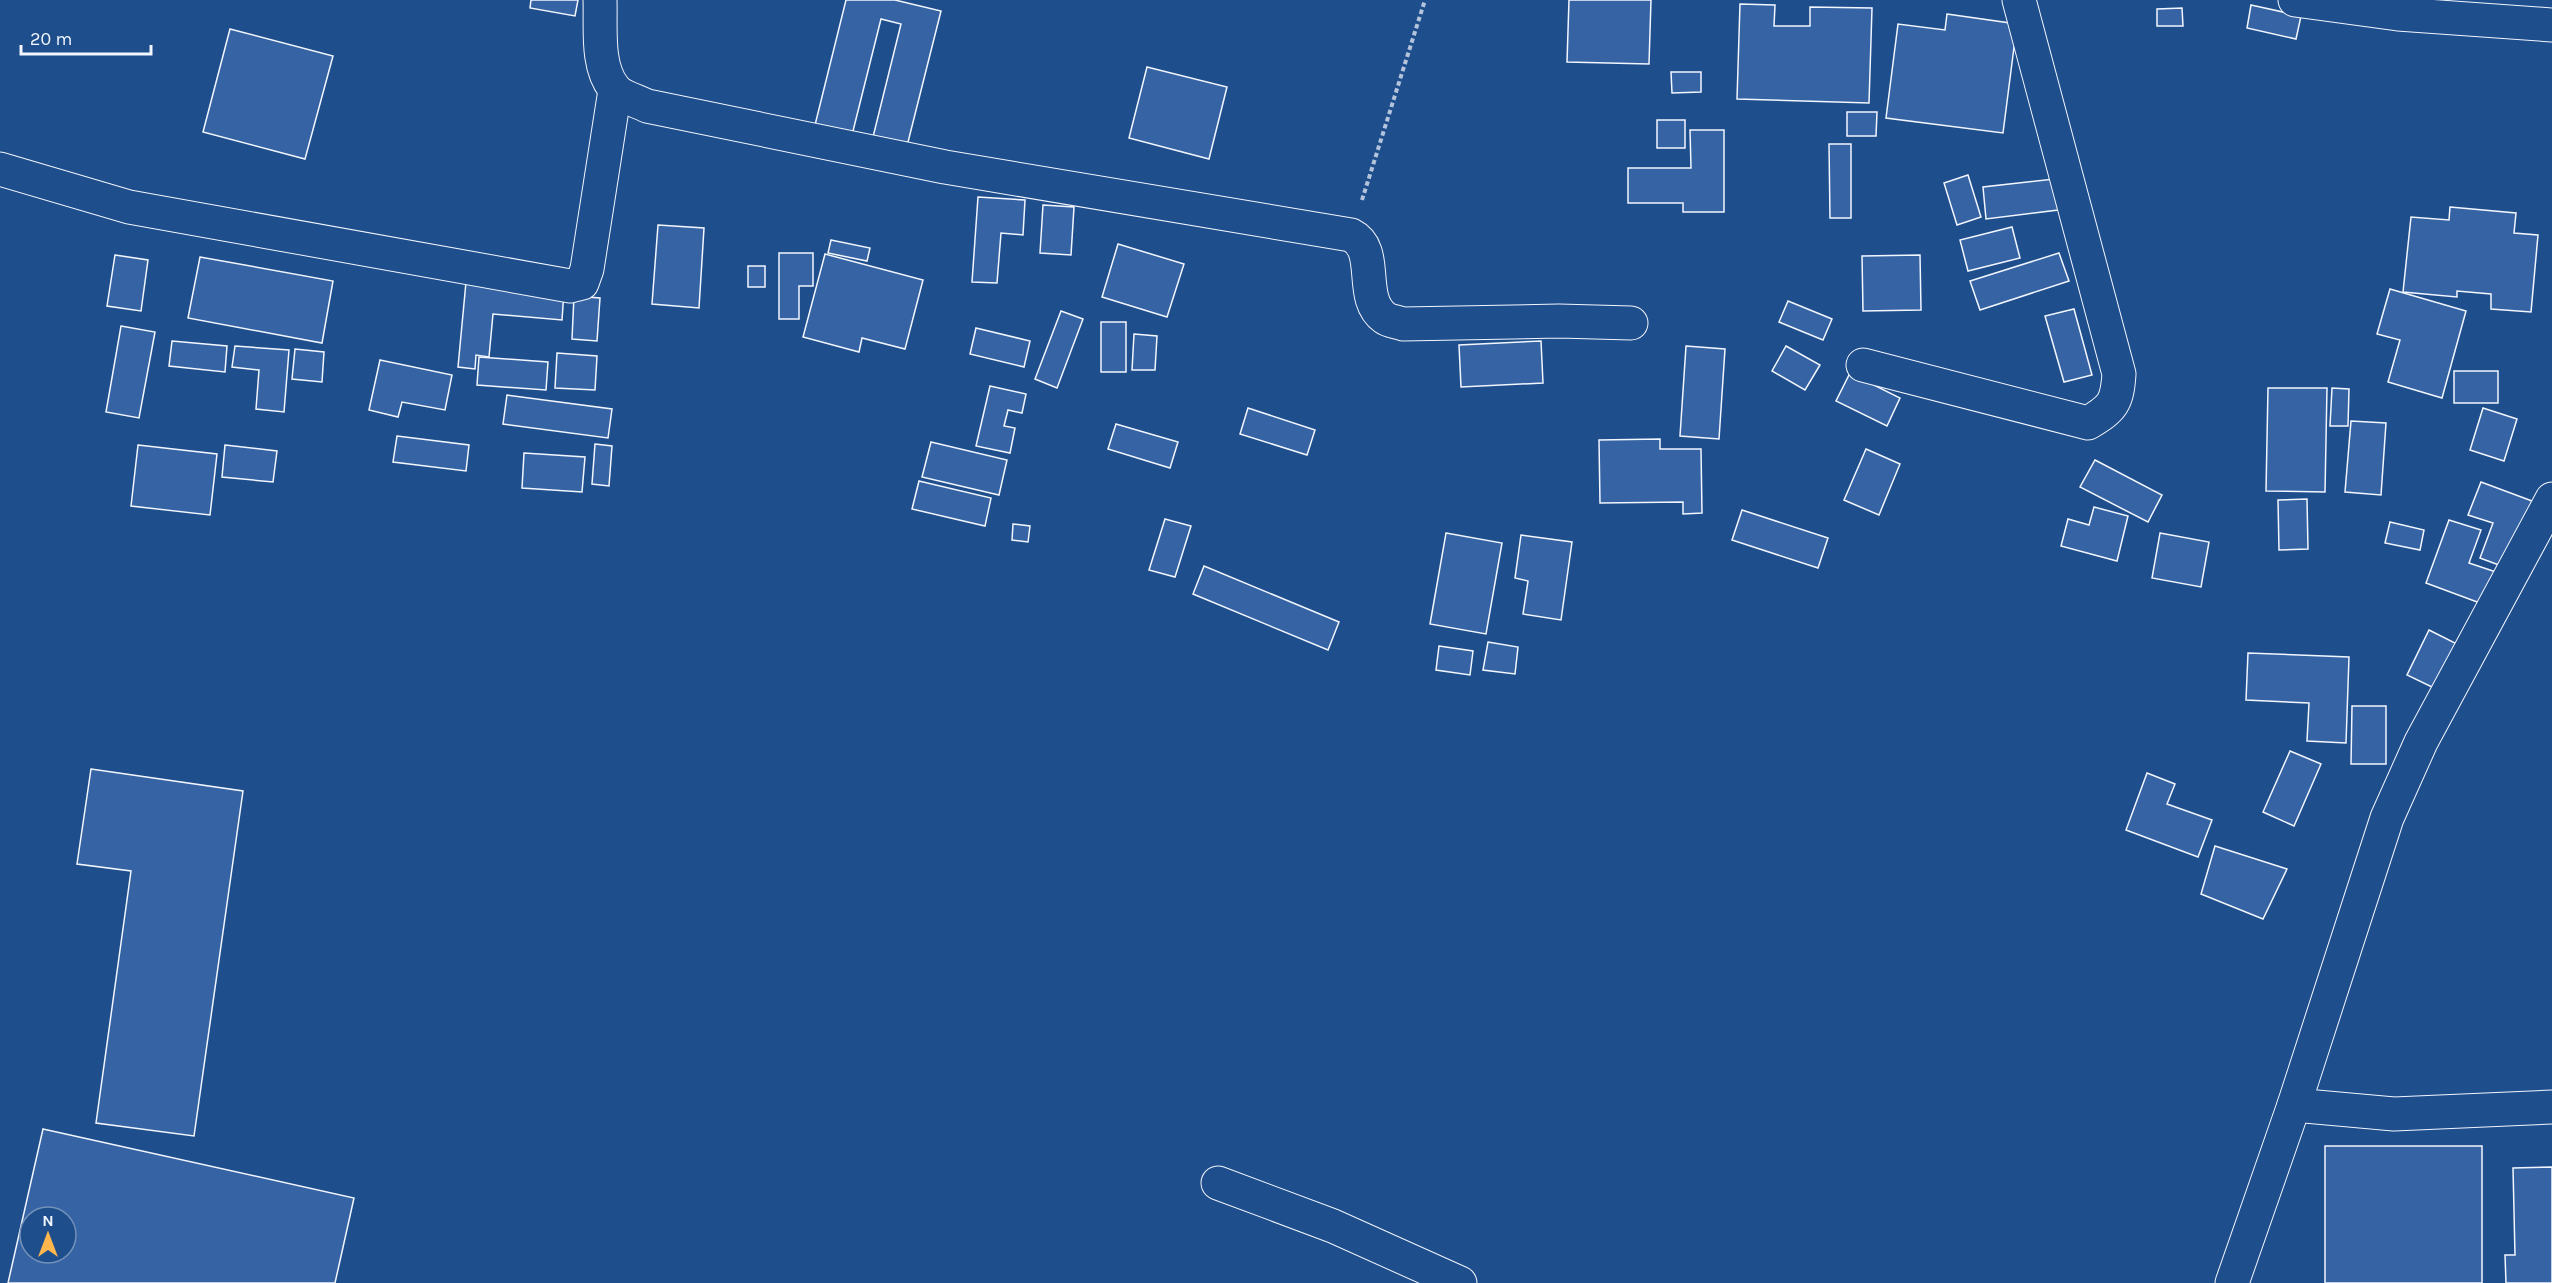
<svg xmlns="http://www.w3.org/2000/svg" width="2552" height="1283" viewBox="0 0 2552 1283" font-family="Karla,sans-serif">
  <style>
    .building { fill: #3563a3; stroke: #f2f6ff; stroke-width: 1.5; fill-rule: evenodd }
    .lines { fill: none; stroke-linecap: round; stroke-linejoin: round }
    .minor-casing { stroke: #f2f6ff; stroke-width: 35 }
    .path { stroke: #b3c4dc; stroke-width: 4; stroke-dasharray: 4.5 3; stroke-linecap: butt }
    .minor { stroke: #1f4e8c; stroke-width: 33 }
  </style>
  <rect width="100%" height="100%" fill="#1f4e8c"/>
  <g class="building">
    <polygon points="531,0 578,0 575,16 530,8"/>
    <polygon points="846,0 895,0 941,11 906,150 872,141 901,24 881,19 852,135 815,125"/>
    <polygon points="1569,0 1651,0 1649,64 1567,62"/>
    <polygon points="1740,4 1775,5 1774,26 1810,26 1810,7 1872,8 1869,103 1737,99"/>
    <polygon points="2251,5 2301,16 2296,39 2247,28"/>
    <polygon points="2182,8 2183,26 2157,26 2157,9"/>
    <polygon points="1947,14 2017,24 2003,133 1886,118 1898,24 1945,30"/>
    <polygon points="230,29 333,56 305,159 203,132"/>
    <polygon points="1147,67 1227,87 1209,159 1129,138"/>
    <polygon points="1671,72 1701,72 1701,92 1672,93"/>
    <polygon points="1847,112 1877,112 1876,136 1847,136"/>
    <rect x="1657" y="120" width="28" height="28"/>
    <polygon points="1690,130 1724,130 1724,212 1683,212 1683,203 1628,203 1628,168 1691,168"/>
    <polygon points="1829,144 1851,144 1851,218 1830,218"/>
    <polygon points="1968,175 1981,217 1957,225 1944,183"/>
    <polygon points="2054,179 2058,210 1986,219 1983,187"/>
    <polygon points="978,197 1025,200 1023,235 1001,233 997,283 972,282"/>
    <polygon points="1043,205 1074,207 1071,255 1040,253"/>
    <polygon points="2450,207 2516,213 2514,233 2538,235 2531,312 2491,309 2491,294 2457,291 2457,297 2403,292 2411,217 2449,220"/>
    <polygon points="658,225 704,228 699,308 652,304"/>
    <polygon points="2012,227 2020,258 1968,271 1960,240"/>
    <polygon points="831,240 870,248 867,261 828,253"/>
    <polygon points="1118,244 1184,264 1167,317 1102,297"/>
    <polygon points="779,253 813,253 813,286 799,286 799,319 779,319"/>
    <polygon points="2059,253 2069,281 1980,310 1970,281"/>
    <polygon points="825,254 923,280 905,349 862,338 859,352 803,337"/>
    <polygon points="115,255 148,260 141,311 107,306"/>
    <polygon points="1920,255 1921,310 1863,311 1862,256"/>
    <polygon points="200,257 333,281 322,343 188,318"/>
    <rect x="748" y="266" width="17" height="21"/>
    <polygon points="466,282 564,291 562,320 493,314 489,357 476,355 475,369 458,367"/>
    <polygon points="2390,289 2466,311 2442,398 2388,382 2400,340 2377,334"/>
    <polygon points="574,296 600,298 597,341 572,339"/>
    <polygon points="1788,301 1832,319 1823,340 1779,322"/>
    <polygon points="2074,309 2092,375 2064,382 2045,316"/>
    <polygon points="1061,311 1083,319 1057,388 1035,379"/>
    <rect x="1101" y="322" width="25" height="50"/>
    <polygon points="121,326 155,332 139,418 106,412"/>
    <polygon points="976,328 1030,341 1024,367 970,354"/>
    <polygon points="1134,334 1157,336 1155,370 1132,370"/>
    <polygon points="172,341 227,346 225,372 169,366"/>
    <polygon points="1541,341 1543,383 1461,387 1459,345"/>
    <polygon points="235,346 289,350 284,412 256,409 259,370 232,367"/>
    <polygon points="1686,346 1725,349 1719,439 1680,436"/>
    <polygon points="1786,346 1820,365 1805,390 1772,371"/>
    <polygon points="295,349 324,352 322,382 292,379"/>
    <polygon points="557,353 597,356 595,390 555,388"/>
    <polygon points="479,357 548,362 546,390 477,385"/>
    <polygon points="380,360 452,375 445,410 402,402 398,417 369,410"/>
    <rect x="2454" y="371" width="44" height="32"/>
    <polygon points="1850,373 1900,398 1887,426 1836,401"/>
    <polygon points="990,386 1026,394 1022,413 1008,410 1004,426 1015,428 1010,453 976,446"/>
    <polygon points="2268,388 2327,388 2325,492 2266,491"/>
    <polygon points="2332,388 2349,389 2348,426 2330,426"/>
    <polygon points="507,395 612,409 608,438 503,424"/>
    <polygon points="1248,408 1315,430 1307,455 1240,434"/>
    <polygon points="2483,408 2517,419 2504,461 2470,450"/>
    <polygon points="2351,421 2386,423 2381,495 2345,492"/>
    <polygon points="1116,424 1178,442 1170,468 1108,449"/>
    <polygon points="397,436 469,445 466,471 393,462"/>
    <polygon points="1660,439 1660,449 1701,449 1702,513 1683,514 1683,502 1600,503 1599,440"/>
    <polygon points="931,442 1007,460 999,495 922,477"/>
    <polygon points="595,444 612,446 609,486 592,484"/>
    <polygon points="138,445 217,454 210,515 131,506"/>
    <polygon points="225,445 277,451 273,482 222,477"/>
    <polygon points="1866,449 1900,464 1879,515 1844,500"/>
    <polygon points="524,453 585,457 582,492 522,488"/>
    <polygon points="2095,460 2162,495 2148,522 2080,487"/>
    <polygon points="919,481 991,498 985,526 912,509"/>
    <polygon points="2481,482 2532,501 2507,568 2480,558 2493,523 2468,515"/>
    <polygon points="2307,499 2308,549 2279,550 2278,500"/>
    <polygon points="2094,507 2128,516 2117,561 2061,546 2068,519 2089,525"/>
    <polygon points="1742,510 1828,538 1818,568 1732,540"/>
    <polygon points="1165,519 1191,526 1175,577 1149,570"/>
    <polygon points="2449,520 2481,530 2469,563 2499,573 2488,606 2426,583"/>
    <polygon points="2390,522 2424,530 2420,550 2385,543"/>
    <polygon points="1013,524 1030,526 1028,542 1012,540"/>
    <polygon points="1446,533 1502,543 1486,634 1430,624"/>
    <polygon points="2160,533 2209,542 2201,587 2152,578"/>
    <polygon points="1521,535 1572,542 1561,620 1523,614 1528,581 1515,578"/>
    <polygon points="1204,566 1339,622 1328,650 1193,594"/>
    <polygon points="2429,630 2457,644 2434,688 2407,675"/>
    <polygon points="1488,642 1518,647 1515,674 1483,670"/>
    <polygon points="1439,646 1473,651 1470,675 1436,670"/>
    <polygon points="2248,653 2349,657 2346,743 2307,741 2309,703 2246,700"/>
    <polygon points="2352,706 2386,706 2386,764 2351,764"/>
    <polygon points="2290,751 2321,764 2294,826 2263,812"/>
    <polygon points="91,769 243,791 194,1136 96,1123 131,871 77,864"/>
    <polygon points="2147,773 2175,784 2167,804 2212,820 2198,857 2126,830"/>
    <polygon points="2215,846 2287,869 2263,919 2201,894"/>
    <path d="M43,1129L354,1198L335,1283H8ZM30,1217H66V1253H30Z"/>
    <rect x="2325" y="1146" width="157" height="137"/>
    <polygon points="2552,1167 2552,1283 2506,1283 2505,1255 2515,1255 2513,1168"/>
  </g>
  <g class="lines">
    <defs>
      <g id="minor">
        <path d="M600,0C601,27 596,66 614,88C620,97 638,101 647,106L945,167L1351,235C1381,250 1357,298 1385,318C1389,321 1398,322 1403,324L1559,321L1631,323"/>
        <polyline points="2295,0 2398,14 2552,25"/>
        <polyline points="0,169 129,207 570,286 582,283 587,269 615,90"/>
        <path d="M1863,365L2088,423C2113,408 2117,403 2119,374L2019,0"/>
        <polyline points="2294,1105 2394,1114 2552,1107"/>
        <polyline points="1218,1183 1333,1226 1460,1283"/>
        <polyline points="2232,1283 2294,1105 2387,818 2421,742 2552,499"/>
      </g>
    </defs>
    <use href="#minor" class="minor-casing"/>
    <polyline class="path" points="1362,200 1425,0"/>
    <use href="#minor" class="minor"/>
  </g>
  <g transform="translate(48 1235)"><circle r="28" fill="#1f4e8c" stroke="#7391ba" stroke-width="1.5"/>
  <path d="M0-4.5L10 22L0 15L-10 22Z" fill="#ffb74d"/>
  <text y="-9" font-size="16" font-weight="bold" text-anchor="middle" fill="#f2f6ff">N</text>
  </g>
  <path d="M21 45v9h130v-9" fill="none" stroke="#f2f6ff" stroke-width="3"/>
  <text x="30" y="45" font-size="18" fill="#f2f6ff" stroke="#1f4e8c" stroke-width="4.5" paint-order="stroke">20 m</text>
</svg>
